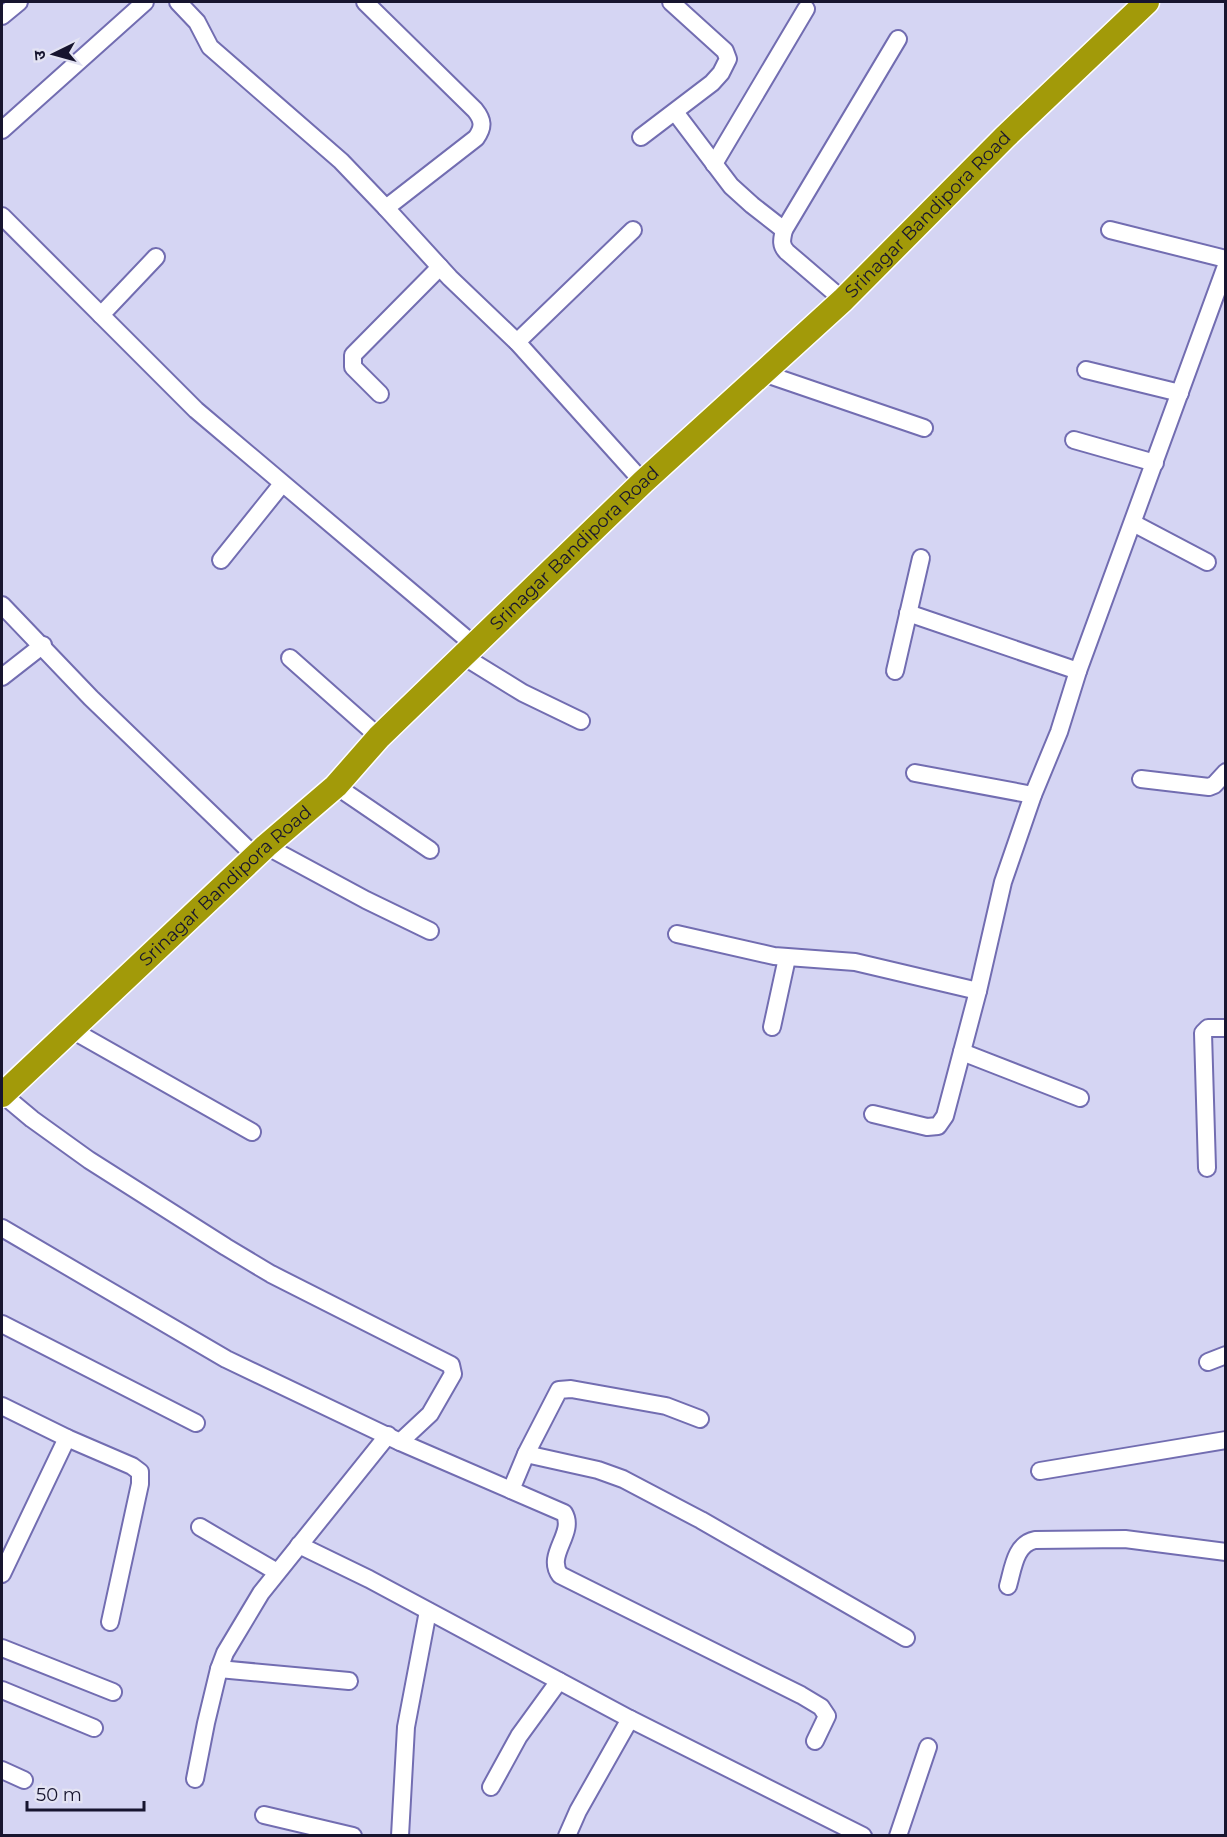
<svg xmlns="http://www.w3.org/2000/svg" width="1227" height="1837" viewBox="0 0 1227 1837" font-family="Montserrat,'Noto Sans Devanagari',sans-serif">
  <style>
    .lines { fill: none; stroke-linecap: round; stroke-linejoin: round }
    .minor-casing { stroke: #726db1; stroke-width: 20 }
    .highway-casing { stroke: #fff; stroke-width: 27 }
    .minor { stroke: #fff; stroke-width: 16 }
    .highway { stroke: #a29a09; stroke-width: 24 }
    .labels { text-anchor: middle; stroke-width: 4.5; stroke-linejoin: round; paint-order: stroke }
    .street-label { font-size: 18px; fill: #17152f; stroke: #e3e3f3 }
  </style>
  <rect width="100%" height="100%" fill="#d5d5f3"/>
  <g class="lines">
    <defs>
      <g id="minor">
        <polyline points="178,2 197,22 210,47 341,161 386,208"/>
        <path d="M365,2L475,110C483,120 484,127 476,138L386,208L450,278L517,342L643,482"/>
        <polyline points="2,16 19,2"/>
        <polyline points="675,112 731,186 752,205 784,230"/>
        <polyline points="2,130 145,2"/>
        <polyline points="641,137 712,83 721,73 728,59 725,51 671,2"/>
        <polyline points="714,164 806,9"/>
        <polyline points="2,216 101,315"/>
        <polyline points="1110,230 1226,259"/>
        <polyline points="156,257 101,315 196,410 474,645"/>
        <path d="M843,300L787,252C780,245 782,239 784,230L898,39"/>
        <polyline points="517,342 633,230"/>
        <polyline points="1086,370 1180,393"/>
        <polyline points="763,373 924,428"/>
        <polyline points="380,394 353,367 353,355 440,267"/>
        <polyline points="1074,440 1155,463"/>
        <polyline points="1133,523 1207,562"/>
        <polyline points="221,560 282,484"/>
        <polyline points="2,605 91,698 256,857"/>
        <polyline points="908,613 1078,671"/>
        <polyline points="463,656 523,693 581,721"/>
        <polyline points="290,658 379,737"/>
        <polyline points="895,671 921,558"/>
        <polyline points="2,677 43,645"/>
        <polyline points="915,773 1033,795"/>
        <polyline points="1141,779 1209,787 1214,785 1226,772"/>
        <polyline points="336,786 430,850"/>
        <polyline points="266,846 366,900 430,931"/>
        <polyline points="677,934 774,956 855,962 978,991"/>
        <polyline points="772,1027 787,958"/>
        <polyline points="72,1030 252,1132"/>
        <polyline points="962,1052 1080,1098"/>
        <polyline points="2,1094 32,1119 89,1160 226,1247 271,1274 451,1365 453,1374 430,1414 400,1442"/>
        <polyline points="873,1114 927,1127 938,1126 945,1116 978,991 1003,882 1033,795 1059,732 1078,671 1226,266"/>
        <polyline points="1207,1168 1203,1033 1208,1028 1226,1028"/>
        <path d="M2,1228L226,1359L400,1442L564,1513C576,1533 545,1555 560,1575L801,1695L821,1707L827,1716L815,1741"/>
        <polyline points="2,1324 196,1423"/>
        <polyline points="1208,1362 1226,1355"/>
        <polyline points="2,1406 67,1438 132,1466 140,1472 140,1484 110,1622"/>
        <polyline points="526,1454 598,1470 623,1479 701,1520 906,1638"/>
        <polyline points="1040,1471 1226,1440"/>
        <polyline points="511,1490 526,1454 559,1390 571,1389 666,1406 700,1419"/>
        <polyline points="200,1527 277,1572"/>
        <polyline points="299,1545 369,1579 630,1719 863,1836"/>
        <polyline points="2,1574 67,1438"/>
        <path d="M1008,1586C1013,1569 1015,1544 1035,1540L1125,1539L1226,1552"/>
        <polyline points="2,1648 113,1692"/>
        <polyline points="219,1669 349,1681"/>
        <polyline points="2,1690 94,1728"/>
        <polyline points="2,1770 24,1780"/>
        <polyline points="195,1779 206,1723 219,1669 225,1653 261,1593 388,1435"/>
        <polyline points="491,1787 519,1736 559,1681"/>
        <polyline points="264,1815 353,1836"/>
        <polyline points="400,1836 406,1727 428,1611"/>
        <polyline points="567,1836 578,1811 630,1719"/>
        <polyline points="898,1836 928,1747"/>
      </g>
      <g id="highway">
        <path id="s1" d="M2,1095L266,846L336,786L379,737L643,482L843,300L1005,137L1147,2"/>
      </g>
    </defs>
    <use href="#minor" class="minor-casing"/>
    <use href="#highway" class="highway-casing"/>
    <use href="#minor" class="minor"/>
    <use href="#highway" class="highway"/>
  </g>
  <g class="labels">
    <g class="street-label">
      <text dy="6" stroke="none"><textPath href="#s1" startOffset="1278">Srinagar Bandipora Road</textPath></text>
      <text dy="6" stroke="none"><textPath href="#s1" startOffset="792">Srinagar Bandipora Road</textPath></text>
      <text dy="6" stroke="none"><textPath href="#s1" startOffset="306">Srinagar Bandipora Road</textPath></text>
    </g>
  </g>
  <rect width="1227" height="1837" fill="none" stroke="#17152f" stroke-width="6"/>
  <g transform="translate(54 54) rotate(265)" stroke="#e3e3f3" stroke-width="4.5" paint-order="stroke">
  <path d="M0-4.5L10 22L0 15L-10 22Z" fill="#17152f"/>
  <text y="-9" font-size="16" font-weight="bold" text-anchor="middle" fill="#17152f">उ</text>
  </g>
  <path d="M27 1801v9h117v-9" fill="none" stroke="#17152f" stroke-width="3"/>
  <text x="36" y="1801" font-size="18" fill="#17152f" stroke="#e3e3f3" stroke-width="4.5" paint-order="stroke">50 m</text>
</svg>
